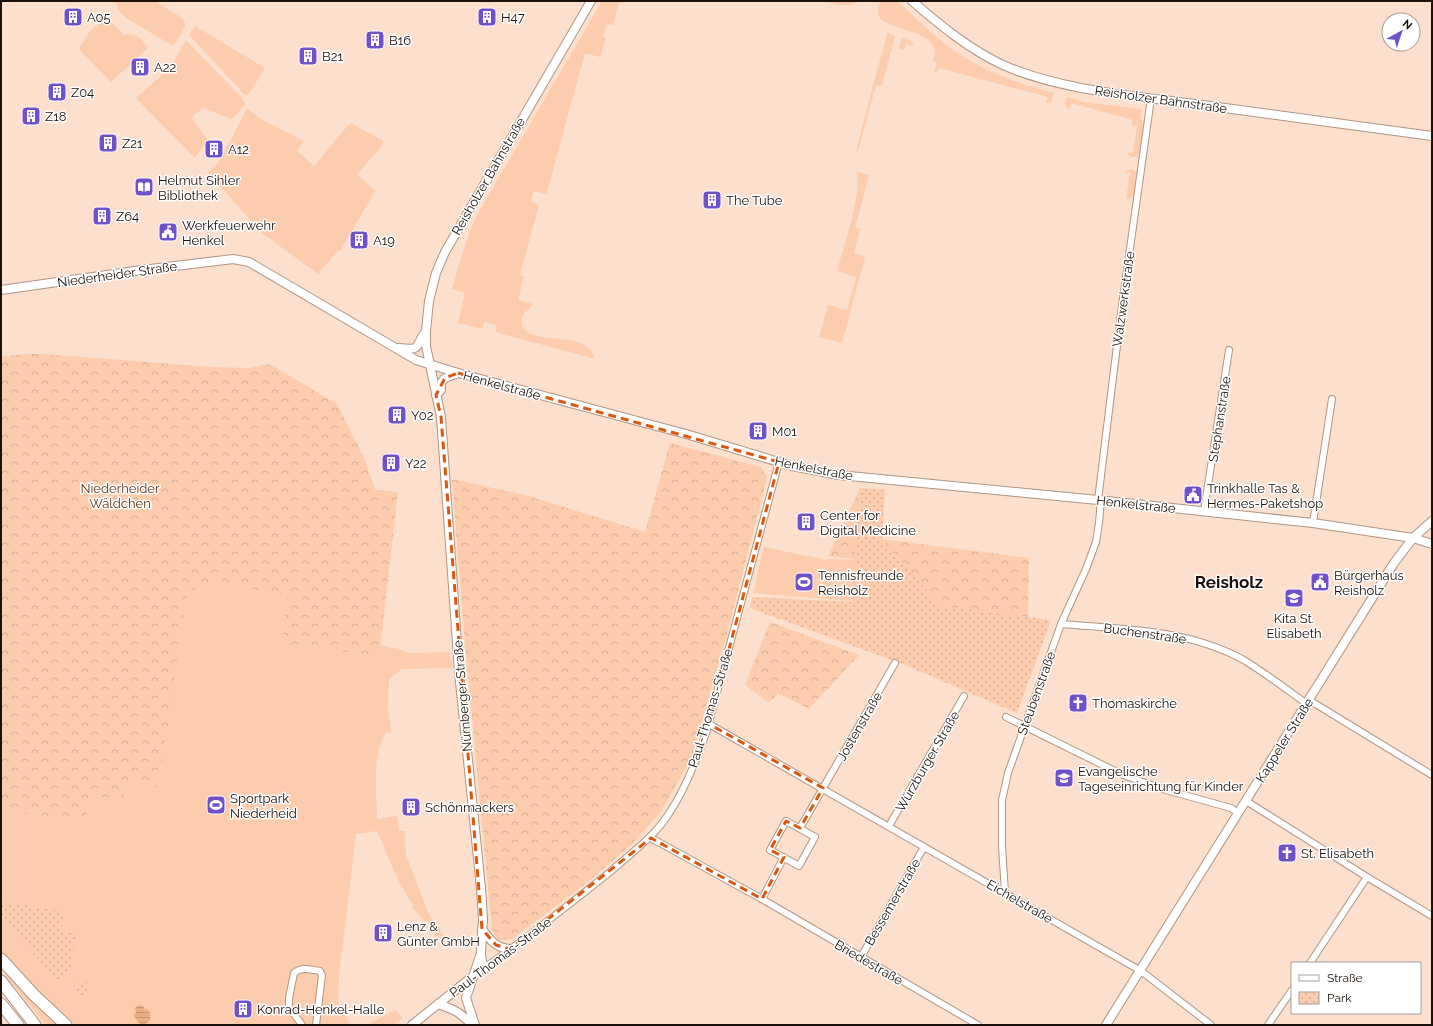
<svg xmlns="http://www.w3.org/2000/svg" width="1433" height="1026" viewBox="0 0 1433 1026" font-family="Raleway,sans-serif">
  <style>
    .grass { fill: #fcccac }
    .forest { fill: url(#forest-crowns) }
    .park { fill: url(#park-dots) }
    .water { fill: url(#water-rules) }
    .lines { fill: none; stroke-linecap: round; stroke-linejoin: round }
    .street-casing { stroke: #af9583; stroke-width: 8 }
    .secondary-casing { stroke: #af9583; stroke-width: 10 }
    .highway-casing { stroke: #af9583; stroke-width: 13 }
    .street { stroke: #fff; stroke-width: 6 }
    .secondary { stroke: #fff; stroke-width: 8 }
    .highway { stroke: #fff; stroke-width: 11 }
    .marked { fill: none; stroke: #de550c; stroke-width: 3; stroke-dasharray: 8 5; stroke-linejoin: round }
    .labels { text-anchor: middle; stroke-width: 3; stroke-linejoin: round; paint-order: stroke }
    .poi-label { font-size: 13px; fill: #1b110a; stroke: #fff; text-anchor: start }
    .street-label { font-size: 13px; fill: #1b110a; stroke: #fff }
    .park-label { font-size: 13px; fill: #5f3616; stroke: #fff }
    .district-label { font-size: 17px; font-weight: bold; fill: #1b110a; stroke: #fff }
  </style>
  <defs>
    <pattern id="forest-crowns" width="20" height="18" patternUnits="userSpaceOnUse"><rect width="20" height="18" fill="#fcccac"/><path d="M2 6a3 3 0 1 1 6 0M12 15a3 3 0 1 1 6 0" fill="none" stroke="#d7ae93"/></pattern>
    <pattern id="park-dots" width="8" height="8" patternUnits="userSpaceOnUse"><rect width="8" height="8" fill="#fcccac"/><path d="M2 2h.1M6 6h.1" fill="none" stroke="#d7ae93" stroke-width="1.8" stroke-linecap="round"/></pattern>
    <pattern id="water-rules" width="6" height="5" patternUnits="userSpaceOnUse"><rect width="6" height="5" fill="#eaac81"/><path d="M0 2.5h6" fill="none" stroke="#c8936e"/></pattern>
  </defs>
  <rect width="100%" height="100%" fill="#fcdfcc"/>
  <g class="grass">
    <path d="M116,1H154L182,18L185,23V27L180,36L173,46L126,18C121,13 116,8 116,1Z"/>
    <path d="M602,1H619L613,25L607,24L603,37L606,38L600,57L585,53L547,192V194L534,191L531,202L539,205L520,275L524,276L518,300L533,304C531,310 523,311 522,318C516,351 590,326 595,359L495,332L497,325L485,322L482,329L458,323L465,293L452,289C459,264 466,240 477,215Z"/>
    <path d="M824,1H857C847,9 835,4 824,1Z"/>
    <path d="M882,1H897C914,16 930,33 948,46C980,70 1016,83 1054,93L1051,103H1046L1048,97L939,68L937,73L934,72L937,63L933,61C946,26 881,34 878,13C878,8 879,5 882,1Z"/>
    <path d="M107,17L124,35C135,32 142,39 148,48L111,82L79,49L89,32Z"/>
    <polygon points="195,26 265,68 248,95 245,95 189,35"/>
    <polygon points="888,33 895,36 882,86 876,85 857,155 857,146 887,34"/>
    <polygon points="902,38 912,41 913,45 912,46 906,44 904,50 899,48"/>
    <polygon points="186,40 241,97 245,104 237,114 231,119 203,108 194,115 192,119 208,140 195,158 136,98 171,67"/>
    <polygon points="1067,97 1084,102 1141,109 1143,131 1139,155 1136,157 1130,157 1127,153 1133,153 1137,126 1131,125 1133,120 1071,103 1070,109 1067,108 1065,104"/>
    <polygon points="247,108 259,118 304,141 297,151 314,166 350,123 382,140 383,142 382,146 357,174 375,191 340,251 338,251 318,274 262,233 208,172 215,167 220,160"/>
    <polygon points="1131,169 1138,172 1134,197 1126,199 1130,173 1124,172"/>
    <path d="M857,172L869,175L855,228L860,229L854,253L865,257L842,343L819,337L828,305L847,310L856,277L837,271C844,244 861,199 857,172Z"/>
    <polygon points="764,547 827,560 828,559 854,560 850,601 753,593"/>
    <path d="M206,583L289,595L283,643L358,654L378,658L381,645L411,653L449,652L453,668L402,669L389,679L388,708L391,732L386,733C371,754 377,794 377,819L397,816L399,831H405L406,855L430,917L440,928L441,933L453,943L448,948L412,907L413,905L399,882L377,831L356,834L339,976L338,1008L345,1014L351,1025H357H72L1,953V810L86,822L90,795L123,800L126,782L159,787L186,593Z"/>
    <polygon points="6,974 60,1025 46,1025 5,975"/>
    <polygon points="395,1010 403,1018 393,1025 367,1025"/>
  </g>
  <g class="forest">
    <polygon points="23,354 44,354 211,367 249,368 270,364 337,404 365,460 375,490 398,492 379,658 358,654 282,643 288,595 206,583 187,593 159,787 126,782 123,800 90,795 86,822 1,810 1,357"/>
    <polygon points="670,443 761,467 767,478 732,615 692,757 660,813 631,845 583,886 512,939 498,940 492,930 465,644 452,479 525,495 645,532"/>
    <polygon points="860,488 885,490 882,539 1029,558 1028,617 851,604 854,559 828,556"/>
    <polygon points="770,622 859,655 809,709 778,693 769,703 745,685"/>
  </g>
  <g class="park">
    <polygon points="860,488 885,490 882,539 940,606 1051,620 1017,713 905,665 750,608 752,597 852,602"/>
    <polygon points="1,902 64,911 61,931 71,933 71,930 76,931 70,973 59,981 1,918"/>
    <polygon points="80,981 89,982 89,994 83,999 74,987"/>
  </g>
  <polygon class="water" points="138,1005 143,1006 145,1010 147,1009 150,1013 150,1020 144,1025 141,1025 133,1015 136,1013 135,1009"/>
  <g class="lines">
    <defs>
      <g id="street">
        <polyline points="1098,500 1121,313 1151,98"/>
        <polyline points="1204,511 1229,350"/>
        <polyline points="1313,523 1332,399"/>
        <path d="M1061,624C1122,629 1186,629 1242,659C1264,672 1286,689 1307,704"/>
        <polyline points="1309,700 1432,775"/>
        <polyline points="1006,717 1123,775 1166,790 1231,808 1238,813"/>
        <polyline points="709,724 1141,971 1211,1025"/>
        <polyline points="1246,801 1367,877 1432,916"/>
        <polygon points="786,821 815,837 799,866 770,850"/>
        <polyline points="889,826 964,696"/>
        <polyline points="800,828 895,663"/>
        <polyline points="651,838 762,899 978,1025"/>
        <polyline points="1005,893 1002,846 1002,800 1008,773 1061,624 1086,569 1096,542 1099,523 1101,500"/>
        <polyline points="762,899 784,857"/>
        <polyline points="861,957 924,847"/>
        <polyline points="1310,963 1367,877"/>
        <path d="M472,977C519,944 565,908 610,872C630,854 653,838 668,815C685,790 696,762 706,733L779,462"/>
        <path d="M302,1025L289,1007V998L294,973C302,966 311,970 320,971L322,975L316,1025"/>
        <polyline points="1268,1025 1292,990"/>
      </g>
      <g id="secondary">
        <path d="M912,1C941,26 969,49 1003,65C1059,90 1135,96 1195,104C1274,114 1353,125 1432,136"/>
        <polyline points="1,290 142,270 233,259 249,262 416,360 458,373 686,434 792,466 839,475 1098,500 1313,523 1413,538 1432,544"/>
        <path d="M399,348C423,351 414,346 426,331"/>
        <path d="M436,395L441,390C439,377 449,377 458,373"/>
        <path d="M482,929C490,940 496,948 510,949"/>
        <polyline points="481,954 482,962 486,968"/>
        <path d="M438,1004C455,1010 460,1012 472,1025"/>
        <polyline points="412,1025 472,977"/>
        <polyline points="475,1025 466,998 481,953 483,919 481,888 459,672 441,417 426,346 426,331 429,301 436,273 445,252 591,1"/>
        <polyline points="1106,1025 1394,563 1413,538 1432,521"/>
      </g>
      <g id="highway">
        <polyline points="1,959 34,995 66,1025"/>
        <polyline points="1,981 35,1025"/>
        <polyline points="1,1004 18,1025"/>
      </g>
    </defs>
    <use href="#street" class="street-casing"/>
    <use href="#secondary" class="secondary-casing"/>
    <use href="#highway" class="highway-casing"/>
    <use href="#street" class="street"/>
    <use href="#secondary" class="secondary"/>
    <use href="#highway" class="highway"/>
  </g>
  <path class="marked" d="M458,373L779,462L709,724L823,788L800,828L786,821L770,850L784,857L762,899L651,838L510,949L496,945L482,929L441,417L436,395L445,378Z"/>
  <defs>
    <symbol id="building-square" viewBox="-11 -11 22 22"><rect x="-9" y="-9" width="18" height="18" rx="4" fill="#6f51cb" stroke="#fff"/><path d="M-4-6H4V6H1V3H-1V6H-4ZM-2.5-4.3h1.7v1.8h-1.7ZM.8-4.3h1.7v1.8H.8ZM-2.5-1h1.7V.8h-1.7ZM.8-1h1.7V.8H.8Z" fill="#fff"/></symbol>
    <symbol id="library-square" viewBox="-11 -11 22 22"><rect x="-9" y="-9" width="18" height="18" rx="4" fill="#6f51cb" stroke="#fff"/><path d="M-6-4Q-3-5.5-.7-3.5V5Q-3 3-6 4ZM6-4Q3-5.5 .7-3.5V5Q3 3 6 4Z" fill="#fff"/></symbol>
    <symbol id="civic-square" viewBox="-11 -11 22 22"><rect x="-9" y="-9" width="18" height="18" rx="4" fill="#6f51cb" stroke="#fff"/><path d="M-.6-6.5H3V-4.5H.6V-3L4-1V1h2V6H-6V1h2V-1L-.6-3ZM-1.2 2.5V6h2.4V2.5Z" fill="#fff"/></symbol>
    <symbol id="stadium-square" viewBox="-11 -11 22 22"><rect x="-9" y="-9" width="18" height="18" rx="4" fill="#6f51cb" stroke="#fff"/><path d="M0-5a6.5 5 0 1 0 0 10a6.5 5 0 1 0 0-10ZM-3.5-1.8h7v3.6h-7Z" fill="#fff"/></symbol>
    <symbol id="school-square" viewBox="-11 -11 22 22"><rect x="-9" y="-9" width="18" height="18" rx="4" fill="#6f51cb" stroke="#fff"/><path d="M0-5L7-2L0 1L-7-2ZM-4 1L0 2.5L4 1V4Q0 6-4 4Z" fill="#fff"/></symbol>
    <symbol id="church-square" viewBox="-11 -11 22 22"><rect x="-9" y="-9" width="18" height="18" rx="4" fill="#6f51cb" stroke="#fff"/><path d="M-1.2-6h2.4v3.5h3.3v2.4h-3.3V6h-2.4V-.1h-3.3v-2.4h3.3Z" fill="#fff"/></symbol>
  </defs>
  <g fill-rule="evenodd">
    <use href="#building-square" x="62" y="6" width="22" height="22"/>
    <use href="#building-square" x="476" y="6" width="22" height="22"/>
    <use href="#building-square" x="364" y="29" width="22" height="22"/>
    <use href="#building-square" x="297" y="45" width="22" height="22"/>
    <use href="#building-square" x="129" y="56" width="22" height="22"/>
    <use href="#building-square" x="46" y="81" width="22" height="22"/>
    <use href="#building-square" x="20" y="105" width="22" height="22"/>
    <use href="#building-square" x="97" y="132" width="22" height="22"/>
    <use href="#building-square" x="203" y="138" width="22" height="22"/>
    <use href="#library-square" x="133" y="176" width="22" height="22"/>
    <use href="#building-square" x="701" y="189" width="22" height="22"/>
    <use href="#building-square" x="91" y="205" width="22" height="22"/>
    <use href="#civic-square" x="157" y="221" width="22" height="22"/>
    <use href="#building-square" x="348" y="229" width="22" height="22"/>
    <use href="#building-square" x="386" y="404" width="22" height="22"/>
    <use href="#building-square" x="747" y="420" width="22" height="22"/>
    <use href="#building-square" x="380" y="452" width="22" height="22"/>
    <use href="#civic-square" x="1182" y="484" width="22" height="22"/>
    <use href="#building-square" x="795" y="511" width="22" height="22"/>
    <use href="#stadium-square" x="793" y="571" width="22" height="22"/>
    <use href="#civic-square" x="1309" y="571" width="22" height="22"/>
    <use href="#school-square" x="1283" y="587" width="22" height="22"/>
    <use href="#church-square" x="1067" y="692" width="22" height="22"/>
    <use href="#school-square" x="1053" y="767" width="22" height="22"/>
    <use href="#stadium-square" x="205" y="794" width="22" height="22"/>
    <use href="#building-square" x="400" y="796" width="22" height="22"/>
    <use href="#church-square" x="1276" y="842" width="22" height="22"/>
    <use href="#building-square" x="372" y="922" width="22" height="22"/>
    <use href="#building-square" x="232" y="998" width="22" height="22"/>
  </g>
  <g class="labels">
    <g class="poi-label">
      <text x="87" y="22">A05</text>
      <text x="501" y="22">H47</text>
      <text x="389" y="45">B16</text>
      <text x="322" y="61">B21</text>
      <text x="154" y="72">A22</text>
      <text x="71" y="97">Z04</text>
      <text x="45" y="121">Z18</text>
      <text x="122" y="148">Z21</text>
      <text x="228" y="154">A12</text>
      <text x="158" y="185">Helmut Sihler<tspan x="158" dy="15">Bibliothek</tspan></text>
      <text x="726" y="205">The Tube</text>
      <text x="116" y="221">Z64</text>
      <text x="182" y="230">Werkfeuerwehr<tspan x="182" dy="15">Henkel</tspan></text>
      <text x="373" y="245">A19</text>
      <text x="411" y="420">Y02</text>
      <text x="772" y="436">M01</text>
      <text x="405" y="468">Y22</text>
      <text x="1207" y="493">Trinkhalle Tas &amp;<tspan x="1207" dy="15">Hermes-Paketshop</tspan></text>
      <text x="820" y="520">Center for<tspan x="820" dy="15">Digital Medicine</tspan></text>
      <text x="818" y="580">Tennisfreunde<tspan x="818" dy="15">Reisholz</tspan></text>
      <text x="1334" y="580">Bürgerhaus<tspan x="1334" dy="15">Reisholz</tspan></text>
      <text x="1294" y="623" text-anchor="middle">Kita St.<tspan x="1294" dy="15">Elisabeth</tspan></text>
      <text x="1092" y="708">Thomaskirche</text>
      <text x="1078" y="776">Evangelische<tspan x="1078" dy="15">Tageseinrichtung für Kinder</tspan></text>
      <text x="230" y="803">Sportpark<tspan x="230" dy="15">Niederheid</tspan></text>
      <text x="425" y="812">Schönmackers</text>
      <text x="1301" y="858">St. Elisabeth</text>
      <text x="397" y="931">Lenz &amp;<tspan x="397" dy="15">Günter GmbH</tspan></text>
      <text x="257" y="1014">Konrad-Henkel-Halle</text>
    </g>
    <g class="street-label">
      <text transform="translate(1161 99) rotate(8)" y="5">Reisholzer Bahnstraße</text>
      <text transform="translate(488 176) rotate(-60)" y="5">Reisholzer Bahnstraße</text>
      <text transform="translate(117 274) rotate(-8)" y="5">Niederheider Straße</text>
      <text transform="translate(1123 299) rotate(-82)" y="5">Walzwerkstraße</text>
      <text transform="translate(502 385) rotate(15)" y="5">Henkelstraße</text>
      <text transform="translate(1219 419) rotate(-81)" y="5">Stephanstraße</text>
      <text transform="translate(814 468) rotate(11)" y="5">Henkelstraße</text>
      <text transform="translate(1136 504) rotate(6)" y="5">Henkelstraße</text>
      <text transform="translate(1145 633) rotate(8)" y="5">Buchenstraße</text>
      <text transform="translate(1036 693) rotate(-70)" y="5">Steubenstraße</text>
      <text transform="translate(462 696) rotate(-95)" y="5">Nürnberger Straße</text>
      <text transform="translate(710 708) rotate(-73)" y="5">Paul-Thomas-Straße</text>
      <text transform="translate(859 726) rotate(-60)" y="5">Jostenstraße</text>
      <text transform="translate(1284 740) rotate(-58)" y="5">Kappeler Straße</text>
      <text transform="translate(927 761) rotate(-60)" y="5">Würzburger Straße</text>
      <text transform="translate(1020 901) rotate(30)" y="5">Eichelstraße</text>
      <text transform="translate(892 902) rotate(-60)" y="5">Bessemerstraße</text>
      <text transform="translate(500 957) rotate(-37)" y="5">Paul-Thomas-Straße</text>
      <text transform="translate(869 962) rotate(30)" y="5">Briedestraße</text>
    </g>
    <g class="park-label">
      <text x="120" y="493">Niederheider<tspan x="120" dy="15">Wäldchen</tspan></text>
    </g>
    <g class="district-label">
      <text x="1229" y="588">Reisholz</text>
    </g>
  </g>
  <rect width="1433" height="1026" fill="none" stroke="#1b110a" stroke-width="4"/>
  <rect x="1291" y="962" width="130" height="52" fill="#ffffff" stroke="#a4a09d"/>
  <rect x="1299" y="975" width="20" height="6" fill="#ffffff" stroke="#a4a09d"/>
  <text x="1327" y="982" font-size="12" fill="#1b110a">Straße</text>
  <rect x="1299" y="992" width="20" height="12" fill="url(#park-dots)" stroke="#a4a09d"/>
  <text x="1327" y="1002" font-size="12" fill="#1b110a">Park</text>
  <g transform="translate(1401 32) rotate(40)"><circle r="19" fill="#ffffff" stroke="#a4a09d"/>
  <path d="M0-3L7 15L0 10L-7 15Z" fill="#6f51cb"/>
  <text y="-6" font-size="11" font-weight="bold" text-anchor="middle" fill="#1b110a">N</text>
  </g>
</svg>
